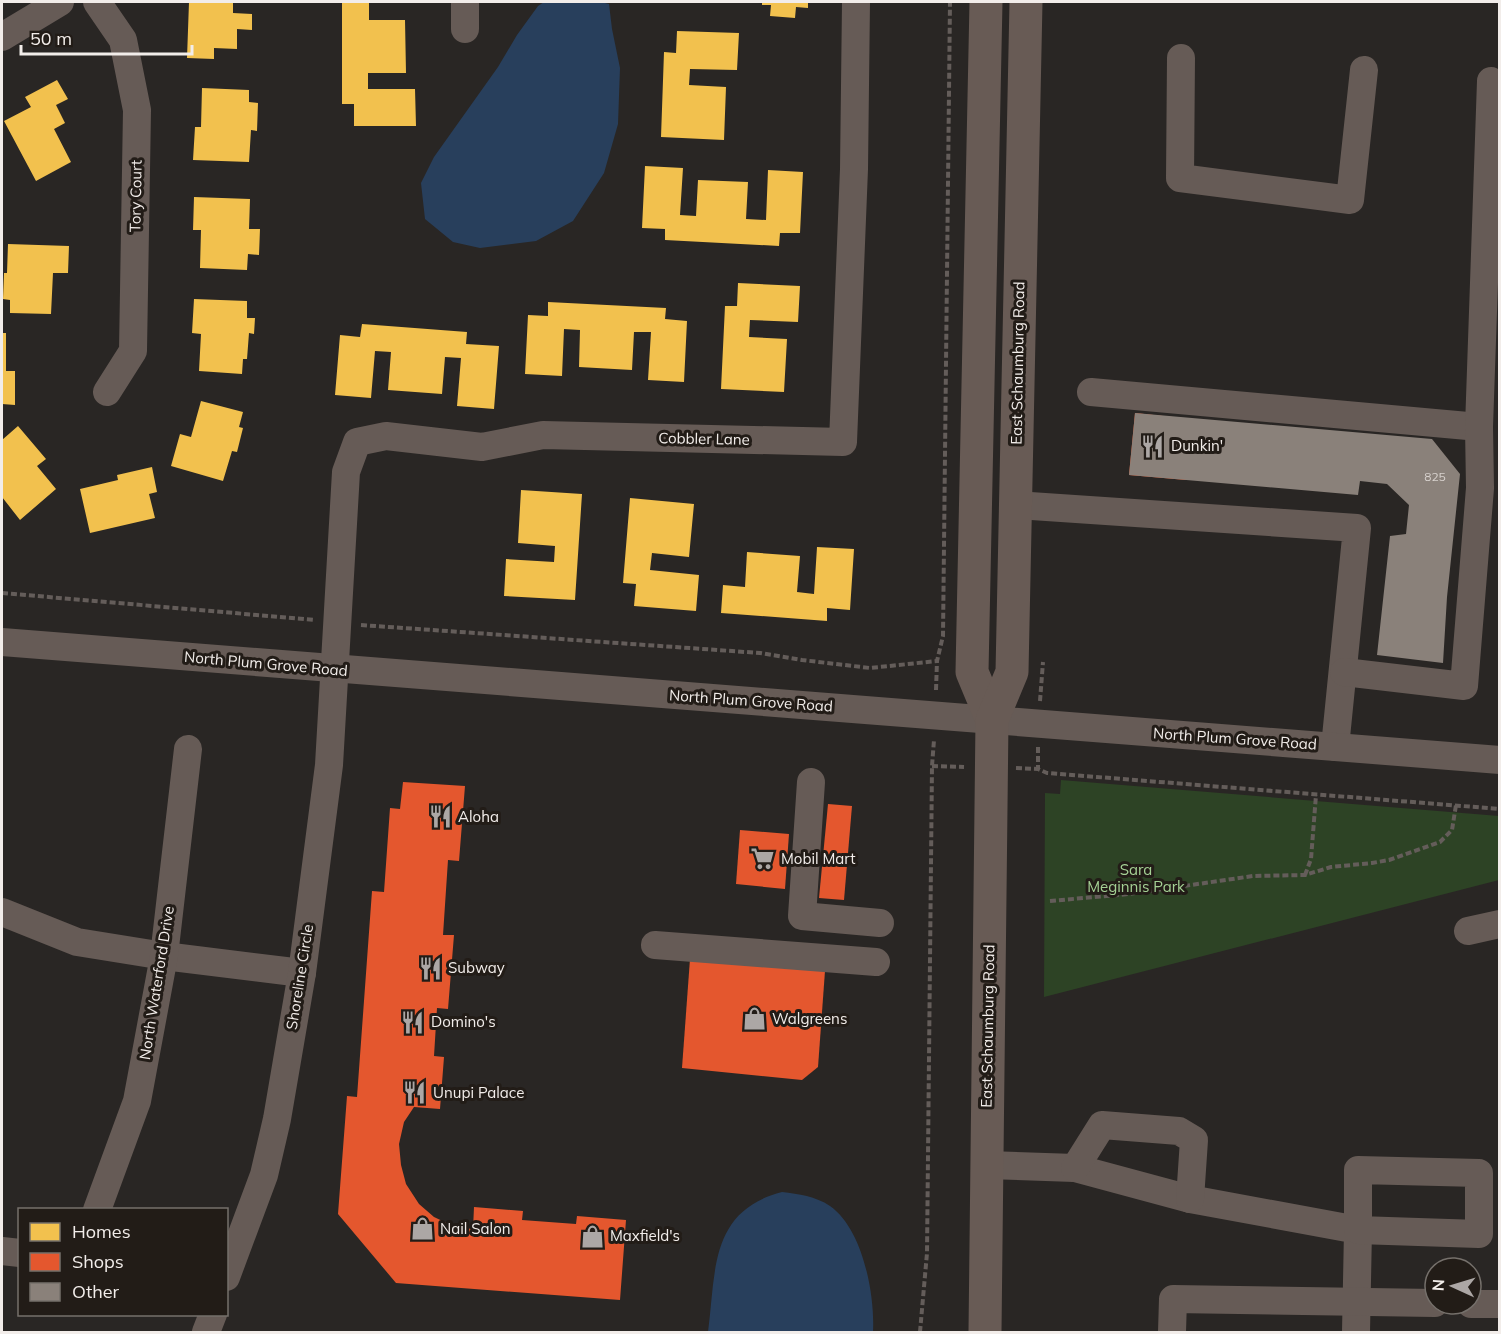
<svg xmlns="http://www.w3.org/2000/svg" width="1501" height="1334" viewBox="0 0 1501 1334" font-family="Mulish,sans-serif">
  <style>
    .green { fill: #2d4325 }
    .water { fill: #283f5c }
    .homes { fill: #f2c14e }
    .shops { fill: #e4572e }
    .building { fill: #8a817a }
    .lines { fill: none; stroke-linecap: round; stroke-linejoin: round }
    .path { stroke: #645d5a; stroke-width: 4; stroke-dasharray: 6 3; stroke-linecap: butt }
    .minor { stroke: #665b56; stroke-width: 28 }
    .major { stroke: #685b55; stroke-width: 33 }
    .labels { text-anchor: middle; stroke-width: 6; stroke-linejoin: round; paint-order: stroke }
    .number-label { font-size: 12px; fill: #d8d2ce }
    .street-label { font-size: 15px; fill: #f2edea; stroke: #221c17 }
    .poi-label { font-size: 15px; fill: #f2edea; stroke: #221c17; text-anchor: start }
    .park-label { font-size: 15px; fill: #a5d195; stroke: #221c17 }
  </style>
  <rect width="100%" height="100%" fill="#292624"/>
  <polygon class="green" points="1061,780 1499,816 1499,880 1044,997 1045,793 1060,794"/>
  <g class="water">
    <polygon points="544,2 601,2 609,4 612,29 620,68 618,124 604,173 573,221 536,241 480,248 453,242 425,219 421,183 434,157 498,67 517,35 538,6"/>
    <path d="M782,1192C799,1194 815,1196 830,1206C863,1229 875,1295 873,1332H708C716,1272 709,1211 782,1192Z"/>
  </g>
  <g class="homes">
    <polygon points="189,2 233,2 233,13 252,14 252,30 237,29 237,49 214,48 214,59 187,58"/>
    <polygon points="342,2 369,2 369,20 405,20 406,73 368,73 368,89 415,89 416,126 354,126 354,104 342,104"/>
    <polygon points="762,2 808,2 808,8 796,7 795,18 770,16 771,5 762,5"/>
    <polygon points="677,31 739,33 737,70 690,69 689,85 726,87 724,140 661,137 664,52 676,53"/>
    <polygon points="57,80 68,99 56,105 65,123 54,129 71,162 36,181 4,121 31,107 25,97"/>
    <polygon points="202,88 249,90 249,102 258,103 257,131 251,130 249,162 193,160 195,127 201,127"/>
    <polygon points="645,166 683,168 680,215 696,216 698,180 748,182 746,219 766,220 768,170 803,172 800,233 780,233 779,246 665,240 665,229 642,228"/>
    <polygon points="194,197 250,199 249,229 260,229 259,255 248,254 247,270 200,268 201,230 193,230"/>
    <polygon points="8,244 69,246 68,273 53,273 51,314 10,313 10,300 3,299 4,273 7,273"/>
    <polygon points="738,283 800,286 798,322 750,320 749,337 787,339 784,392 721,389 725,306 737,306"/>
    <polygon points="194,299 247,301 247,318 255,318 254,334 249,333 247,359 243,359 242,374 199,371 201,334 192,333"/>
    <polygon points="548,302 666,308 665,319 687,321 684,382 648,380 651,332 634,332 632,370 579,367 580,330 564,329 562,376 525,374 528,315 548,316"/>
    <polygon points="362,324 467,332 466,344 499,346 494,409 457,406 461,358 445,357 442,394 388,390 391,352 375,351 371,398 335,395 340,335 360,337"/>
    <polygon points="2,333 6,333 6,371 15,371 15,405 2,404"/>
    <polygon points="201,401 243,412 239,427 243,428 237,452 232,451 223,481 171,466 180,434 191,437"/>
    <polygon points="18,426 46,459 37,466 56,489 20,520 2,497 2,440"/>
    <polygon points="152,467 157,492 149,494 155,518 90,533 80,489 118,480 117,475"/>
    <polygon points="521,490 582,494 575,600 504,596 506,559 554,562 555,546 518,543"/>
    <polygon points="630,498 694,504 689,557 652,553 650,570 699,575 696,611 634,606 636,584 623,583"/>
    <polygon points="817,547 854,549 850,610 827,608 827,621 721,613 723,585 745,587 747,552 800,556 797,592 814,594"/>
  </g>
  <g class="shops">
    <polygon points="1135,413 1191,419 1186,480 1129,475"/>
    <polygon points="403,782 465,786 459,861 448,860 443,935 454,935 448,1009 437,1008 434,1056 444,1057 440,1109 414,1107 404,1122 399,1144 401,1165 406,1184 419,1204 434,1217 453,1226 473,1229 474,1207 523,1211 522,1220 576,1224 577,1216 626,1220 620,1300 396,1283 338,1214 347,1096 357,1097 372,891 384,892 390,808 400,809"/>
    <polygon points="828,804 852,806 844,900 819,898"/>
    <polygon points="740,830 789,834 785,889 736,884"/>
    <polygon points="690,959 825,971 818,1067 802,1080 682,1068"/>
  </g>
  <polygon class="building" points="1135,413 1432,439 1460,474 1447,597 1443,663 1377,655 1390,536 1406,534 1409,505 1387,484 1360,481 1358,495 1129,475"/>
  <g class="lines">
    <g class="path">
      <polyline points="2,593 315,620"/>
      <polyline points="361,625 760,653 802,660 870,668 937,661"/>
      <polyline points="936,690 937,661 943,636 950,2"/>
      <polyline points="1040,701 1043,662"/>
      <polyline points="1038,747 1038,769 1047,773 1500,809"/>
      <polyline points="932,766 964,767"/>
      <polyline points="1016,768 1038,769"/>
      <polyline points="1305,875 1311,859 1316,795"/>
      <polyline points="1050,901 1129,894 1253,876 1305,875 1331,867 1372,863 1389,860 1440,842 1452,830 1456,805"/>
      <polyline points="920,1332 927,1253 932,766 934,740"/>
    </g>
    <g class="minor">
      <polyline points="97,2 123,40 137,110 133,351 107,392"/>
      <polyline points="465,29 465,2"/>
      <polyline points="2,37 60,2"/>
      <polyline points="1181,58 1180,178 1350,200 1364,70"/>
      <polyline points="1091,392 1479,427"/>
      <polyline points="1015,505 1357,528 1335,747"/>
      <polyline points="2,642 1500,760"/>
      <polyline points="1344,672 1464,686 1480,488 1479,427 1491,81"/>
      <polyline points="811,782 802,916 880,923"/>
      <polyline points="2,912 77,942 164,956 302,973"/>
      <polyline points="1468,931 1500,924"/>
      <polyline points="655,945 876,962"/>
      <polyline points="987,1165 1075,1168 1190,1199 1358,1230 1356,1332"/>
      <polyline points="1075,1168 1102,1125 1179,1131 1194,1140 1190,1199"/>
      <polygon points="1358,1170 1479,1173 1479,1234 1358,1230"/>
      <polyline points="97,1210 137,1101 164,956 188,749"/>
      <polyline points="2,1251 20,1253"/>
      <polyline points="226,1277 264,1175 277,1119 302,973 329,765 346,472 357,442 386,436 482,447 543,435 843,442 854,169 856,2"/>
      <polyline points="1471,1304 1500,1304"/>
      <polyline points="206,1332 213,1314"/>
      <polyline points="1172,1332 1173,1299 1435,1303"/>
    </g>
    <g class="major">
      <polyline points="986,2 972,672 992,720"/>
      <polyline points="985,1332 992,720 1012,672 1026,2"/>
    </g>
  </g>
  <defs>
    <symbol id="restaurant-bare" viewBox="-9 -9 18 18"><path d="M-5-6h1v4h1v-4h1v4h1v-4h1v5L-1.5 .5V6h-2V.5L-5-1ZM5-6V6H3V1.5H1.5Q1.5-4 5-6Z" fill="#aca7a5" stroke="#221c17" stroke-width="2.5" paint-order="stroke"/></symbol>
    <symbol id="supermarket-bare" viewBox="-9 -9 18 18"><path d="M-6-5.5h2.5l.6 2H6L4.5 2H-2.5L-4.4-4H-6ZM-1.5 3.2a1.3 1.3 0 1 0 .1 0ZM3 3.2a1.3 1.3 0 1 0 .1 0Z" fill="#aca7a5" stroke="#221c17" stroke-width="2.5" paint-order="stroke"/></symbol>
    <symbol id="shop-bare" viewBox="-9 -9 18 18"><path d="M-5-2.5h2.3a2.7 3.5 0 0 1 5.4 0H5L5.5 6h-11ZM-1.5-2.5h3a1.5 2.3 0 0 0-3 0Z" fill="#aca7a5" stroke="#221c17" stroke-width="2.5" paint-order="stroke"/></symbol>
  </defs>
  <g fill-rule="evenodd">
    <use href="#restaurant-bare" x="1136" y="430" width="33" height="33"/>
    <use href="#restaurant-bare" x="424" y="800" width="33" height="33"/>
    <use href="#supermarket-bare" x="746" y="842" width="33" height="33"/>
    <use href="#restaurant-bare" x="414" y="952" width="33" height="33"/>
    <use href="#shop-bare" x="738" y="1002" width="33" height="33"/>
    <use href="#restaurant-bare" x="396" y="1006" width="33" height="33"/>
    <use href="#restaurant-bare" x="398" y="1076" width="33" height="33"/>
    <use href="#shop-bare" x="406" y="1212" width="33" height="33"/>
    <use href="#shop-bare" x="576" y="1220" width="33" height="33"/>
  </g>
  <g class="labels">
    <g class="number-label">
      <text x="1435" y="481">825</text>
    </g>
    <g class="street-label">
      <text transform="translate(136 196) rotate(-89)" y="5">Tory Court</text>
      <text transform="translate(1018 363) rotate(-89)" y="5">East Schaumburg Road</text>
      <text transform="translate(704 439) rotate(1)" y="5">Cobbler Lane</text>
      <text transform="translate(266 664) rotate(5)" y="5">North Plum Grove Road</text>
      <text transform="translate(751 701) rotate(4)" y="5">North Plum Grove Road</text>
      <text transform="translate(1235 739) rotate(4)" y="5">North Plum Grove Road</text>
      <text transform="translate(300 977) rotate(-81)" y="5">Shoreline Circle</text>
      <text transform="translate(157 983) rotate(-81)" y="5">North Waterford Drive</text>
      <text transform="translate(988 1026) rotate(-89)" y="5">East Schaumburg Road</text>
    </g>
    <g class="poi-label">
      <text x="1171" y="451">Dunkin'</text>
      <text x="458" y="822">Aloha</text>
      <text x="781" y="864">Mobil Mart</text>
      <text x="448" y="973">Subway</text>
      <text x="772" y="1024">Walgreens</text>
      <text x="431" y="1027">Domino's</text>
      <text x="433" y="1098">Unupi Palace</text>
      <text x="440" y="1234">Nail Salon</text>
      <text x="610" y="1241">Maxfield's</text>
    </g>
    <g class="park-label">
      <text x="1136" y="875">Sara<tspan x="1136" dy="17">Meginnis Park</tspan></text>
    </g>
  </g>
  <rect width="1501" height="1334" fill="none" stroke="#f2edea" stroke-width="6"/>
  <rect x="18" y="1208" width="210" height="108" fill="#221c17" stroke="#75706b" stroke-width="1.5"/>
  <rect x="30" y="1223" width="30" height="18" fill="#f2c14e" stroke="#75706b" stroke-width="1.5"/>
  <text x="72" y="1238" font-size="18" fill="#f2edea">Homes</text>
  <rect x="30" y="1253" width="30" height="18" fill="#e4572e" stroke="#75706b" stroke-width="1.5"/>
  <text x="72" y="1268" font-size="18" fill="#f2edea">Shops</text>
  <rect x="30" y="1283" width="30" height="18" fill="#8a817a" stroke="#75706b" stroke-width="1.5"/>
  <text x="72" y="1298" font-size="18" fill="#f2edea">Other</text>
  <g transform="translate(1453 1286) rotate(274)"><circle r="28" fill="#221c17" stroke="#75706b" stroke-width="1.5"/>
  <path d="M0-4.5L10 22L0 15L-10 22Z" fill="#aca7a5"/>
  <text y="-9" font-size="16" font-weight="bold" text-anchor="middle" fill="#f2edea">N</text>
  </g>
  <path d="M21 45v9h171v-9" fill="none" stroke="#f2edea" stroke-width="3"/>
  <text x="30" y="45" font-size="18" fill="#f2edea" stroke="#221c17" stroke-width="4.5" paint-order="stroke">50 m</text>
</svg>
